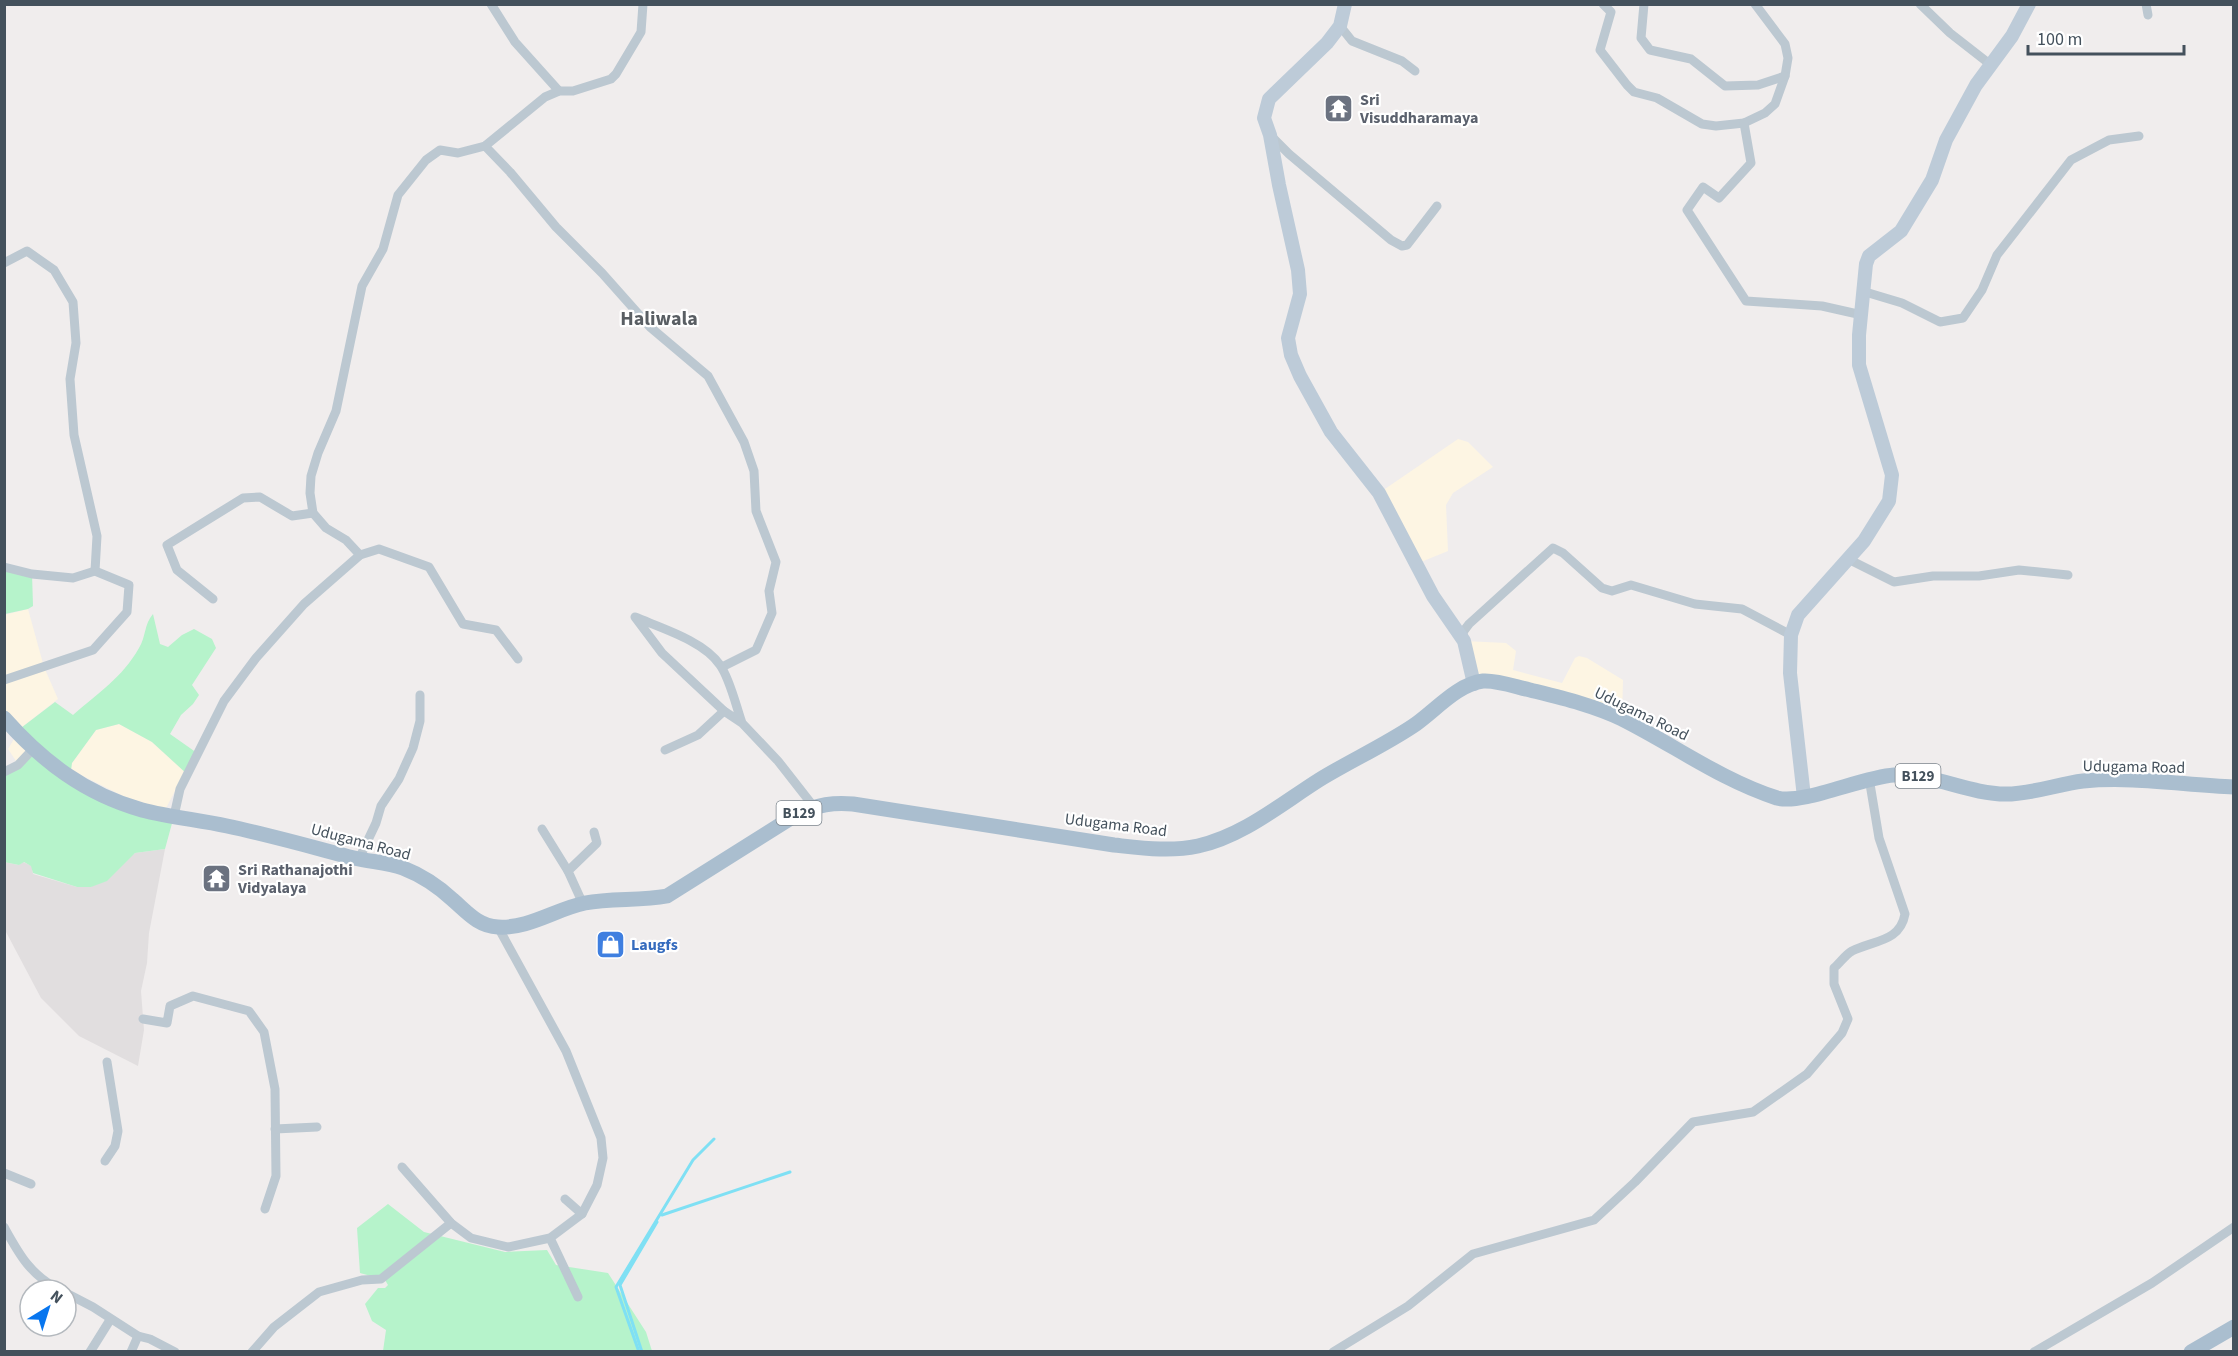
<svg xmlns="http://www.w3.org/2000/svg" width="2238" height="1356" viewBox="0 0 2238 1356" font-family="'Source Sans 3',sans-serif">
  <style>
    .commercial { fill: #fdf5e3 }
    .education { fill: #e1dedf }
    .green { fill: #b6f3cb }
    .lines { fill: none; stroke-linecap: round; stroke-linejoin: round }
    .stream { stroke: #7fe0f4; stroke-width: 3 }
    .street { stroke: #bcc8d1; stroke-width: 9 }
    .secondary { stroke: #bdcbd8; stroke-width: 14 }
    .primary { stroke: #aabecf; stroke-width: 15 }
    .labels { text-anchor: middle; stroke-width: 4.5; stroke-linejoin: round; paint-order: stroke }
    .shield { fill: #fff; stroke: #7c858d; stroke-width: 1.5 }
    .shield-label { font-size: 15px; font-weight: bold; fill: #44515c }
    .worship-label { font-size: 16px; font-weight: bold; fill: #5b616d; stroke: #fff; text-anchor: start }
    .street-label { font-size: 16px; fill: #44515c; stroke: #fff }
    .shop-label { font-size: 16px; font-weight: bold; fill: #366cbe; stroke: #fff; text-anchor: start }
    .quarter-label { font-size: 20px; font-weight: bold; fill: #595e63; stroke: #fff }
  </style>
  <rect width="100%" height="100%" fill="#f0eded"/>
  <g class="commercial">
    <polygon points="1458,439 1468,442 1493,467 1453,493 1446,505 1448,551 1416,564 1379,493"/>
    <polygon points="28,609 44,667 58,699 17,731 33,749 18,764 8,749 14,739 5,718 4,615"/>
    <polygon points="1464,641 1506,643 1516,651 1513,670 1562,683 1575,658 1579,656 1587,658 1623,680 1622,719 1590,705 1474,684"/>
    <polygon points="119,724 152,742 185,772 165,810 125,797 71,770 72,763 96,730"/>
  </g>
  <polygon class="education" points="165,849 149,933 147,963 141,991 144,1030 138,1066 79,1036 41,998 5,930 4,862 19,865 23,862 32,866 33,874 77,887 91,887 135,853"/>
  <g class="green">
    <polygon points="5,567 32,574 33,606 28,609 5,614"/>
    <path d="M153,614L160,644L168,647L182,635L194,629L212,639L216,648L192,685L199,695L193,704L181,715L170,734L197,753L187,774L152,742L119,724L96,730L72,763L70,777L174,816L165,849L135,853L107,881L91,887H77L33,873L31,866L24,862L19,865L4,862V772L33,749L17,731L55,702L73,715C98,693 122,678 139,648C146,637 144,624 153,614Z"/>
    <polygon points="388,1204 424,1232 505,1252 547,1250 556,1265 608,1273 646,1332 652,1351 383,1351 386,1330 372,1321 365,1304 378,1288 385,1288 388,1285 385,1280 360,1273 357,1228"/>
  </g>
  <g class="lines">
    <g class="stream">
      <polyline points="662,1215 790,1172"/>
      <polyline points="639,1352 616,1287 693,1160 714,1139"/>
      <polyline points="642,1352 620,1285 657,1222"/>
    </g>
    <g class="street">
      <polyline points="491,4 515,42 559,91"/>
      <polyline points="1603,4 1611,12 1600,50 1627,85 1634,92 1657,98 1702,124 1716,126 1744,123 1765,113 1775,104 1785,76 1788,58 1785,44 1755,4"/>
      <polyline points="1644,4 1641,38 1650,50 1691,59 1725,86 1758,85 1785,76"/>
      <polyline points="1920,4 1950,33 1991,65"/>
      <polyline points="2146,4 2148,15"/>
      <polyline points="1340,26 1352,41 1402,61 1415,71"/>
      <polyline points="1744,123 1751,163 1719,198 1703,187 1687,210 1746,301 1822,306 1862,315"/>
      <polyline points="1271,136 1289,154 1391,240 1402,246 1407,245 1437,206"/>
      <polyline points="485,146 510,172 556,227 602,273 650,327 708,376 744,442 754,471 756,511 776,562 769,591 772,613 756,650 722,667"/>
      <polyline points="4,263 27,251 54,270 73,302 76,343 70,379 74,435 97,536 95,571 129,585 127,612 93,650 4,680"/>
      <polyline points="1862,291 1902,303 1940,322 1963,318 1982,290 1997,255 2071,160 2109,140 2139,136"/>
      <polyline points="360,555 346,540 326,528 313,513 310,493 311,476 318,453 336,411 362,286 383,249 398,195 426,160 440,150 458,153 485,146 545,97 559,91 573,91 611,79 616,74 641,32 643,4"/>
      <polyline points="1848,559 1894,582 1933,576 1979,576 2019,570 2068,575"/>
      <polyline points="4,567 32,574 73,578 95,571"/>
      <polyline points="213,599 177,570 167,545 243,498 260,497 292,516 313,513"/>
      <polyline points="1464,639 1463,632 1469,624 1553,548 1563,553 1602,588 1612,591 1631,585 1695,604 1742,609 1791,635"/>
      <path d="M742,723C736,706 730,679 720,665C704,641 661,628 635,617L662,653L724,711L742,723L778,761L814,807"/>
      <polyline points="665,750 698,735 724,711"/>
      <polyline points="4,772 18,765 33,749"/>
      <polyline points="174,816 180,789 224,701 256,658 304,604 360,555 379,549 429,567 463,624 496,630 518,659"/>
      <polyline points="542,829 568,871"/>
      <polyline points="359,859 376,823 381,806 399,779 413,748 420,721 420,695"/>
      <polyline points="583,904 568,871 597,843 594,832"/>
      <polyline points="143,1019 167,1023 170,1006 193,996 249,1011 264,1032 275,1089 276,1176 265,1209"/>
      <polyline points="275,1129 317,1127"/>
      <polyline points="105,1161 115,1146 118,1131 107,1062"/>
      <polyline points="402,1167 451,1223 471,1238 508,1247 550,1238 582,1214 597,1185 603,1158 601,1138 566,1051 498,927"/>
      <polyline points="4,1173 31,1184"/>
      <polyline points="565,1199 582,1214"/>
      <path d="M4,1227C19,1254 30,1275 60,1290"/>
      <polyline points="550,1238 578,1297"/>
      <polyline points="66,1293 93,1307 138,1336 150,1339 175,1352"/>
      <polyline points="90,1352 110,1320"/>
      <polyline points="131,1352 138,1336"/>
      <polyline points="252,1352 274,1327 319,1292 362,1280 381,1279 451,1223"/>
      <path d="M1333,1352L1408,1306L1473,1254L1594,1220L1635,1182L1693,1122L1753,1112L1807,1074L1842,1033L1848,1019L1834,984V968C1840,963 1845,955 1852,951C1874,940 1900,942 1905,914L1879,838L1869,778"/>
      <polyline points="2034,1352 2152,1283 2234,1227"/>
    </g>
    <g class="secondary">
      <polyline points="1345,4 1340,26 1327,43 1269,99 1264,118 1270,135 1279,185 1298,270 1300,294 1288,338 1291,355 1300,376 1331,432 1379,493 1433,596 1464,641 1474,684"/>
      <polyline points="1804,797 1790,673 1791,635 1798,615 1864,541 1889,501 1892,475 1859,365 1859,335 1866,264 1869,256 1901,231 1932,180 1946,140 1976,85 2012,36 2029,4"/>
    </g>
    <g class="primary">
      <path d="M4,718C42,761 85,794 142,810C169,817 199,820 227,826C270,835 312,847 354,858C370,862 388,862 403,868C421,875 439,887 453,900C467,912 478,926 498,927C528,929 556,909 585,903C612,898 640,901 667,896L799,813C818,805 833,802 853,804L1114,845C1142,848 1170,852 1198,846C1243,836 1281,804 1319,780C1350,761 1383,746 1413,726C1434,712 1457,684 1483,681C1498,680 1516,687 1530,690C1562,698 1592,705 1622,719C1674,745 1721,780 1777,798C1803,805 1862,777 1894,775C1933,773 1968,794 2006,794C2032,794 2058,784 2083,781C2132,776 2184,785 2234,787"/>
      <polyline points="2191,1352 2234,1327"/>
    </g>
  </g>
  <defs>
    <symbol id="temple-square" viewBox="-11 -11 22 22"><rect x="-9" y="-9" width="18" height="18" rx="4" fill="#6b7280" stroke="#fff"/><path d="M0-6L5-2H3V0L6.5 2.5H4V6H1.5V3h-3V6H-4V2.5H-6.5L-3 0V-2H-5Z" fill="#fff"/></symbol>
    <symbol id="shop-square" viewBox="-11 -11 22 22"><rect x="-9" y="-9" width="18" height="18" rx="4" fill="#3f7fe0" stroke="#fff"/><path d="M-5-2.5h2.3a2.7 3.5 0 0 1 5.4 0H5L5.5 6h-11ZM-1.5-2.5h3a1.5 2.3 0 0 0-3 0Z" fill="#fff"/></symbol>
  </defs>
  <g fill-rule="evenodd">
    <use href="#temple-square" x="1322" y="92" width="33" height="33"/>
    <use href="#temple-square" x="200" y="862" width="33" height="33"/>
    <use href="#shop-square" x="594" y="928" width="33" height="33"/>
  </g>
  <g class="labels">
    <g class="shield">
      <rect x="1895.5" y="764" width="45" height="24" rx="4.5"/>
      <rect x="776.5" y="801" width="45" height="24" rx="4.5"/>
    </g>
    <g class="shield-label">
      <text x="1918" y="781">B129</text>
      <text x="799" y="818">B129</text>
    </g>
    <g class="worship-label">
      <text x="1360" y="105">Sri<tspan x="1360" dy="18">Visuddharamaya</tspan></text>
      <text x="238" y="875">Sri Rathanajothi<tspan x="238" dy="18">Vidyalaya</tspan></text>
    </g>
    <g class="street-label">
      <text transform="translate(1642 713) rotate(26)" y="6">Udugama Road</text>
      <text transform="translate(2134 766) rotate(1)" y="6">Udugama Road</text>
      <text transform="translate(1116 824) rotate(7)" y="6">Udugama Road</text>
      <text transform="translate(361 841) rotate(15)" y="6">Udugama Road</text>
    </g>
    <g class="shop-label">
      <text x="631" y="950">Laugfs</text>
    </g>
    <g class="quarter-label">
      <text x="659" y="325">Haliwala</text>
    </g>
  </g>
  <rect width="2238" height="1356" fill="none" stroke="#44515c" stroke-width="12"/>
  <g transform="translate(48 1308) rotate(38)"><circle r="28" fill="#ffffff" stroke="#b4b9be" stroke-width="1.5"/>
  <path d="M0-4.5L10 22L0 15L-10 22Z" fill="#0876ef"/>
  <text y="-9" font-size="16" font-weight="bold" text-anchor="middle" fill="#44515c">N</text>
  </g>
  <path d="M2028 45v9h156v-9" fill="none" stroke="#44515c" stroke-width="3"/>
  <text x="2037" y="45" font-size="18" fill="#44515c" stroke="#ffffff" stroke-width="4.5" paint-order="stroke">100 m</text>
</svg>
